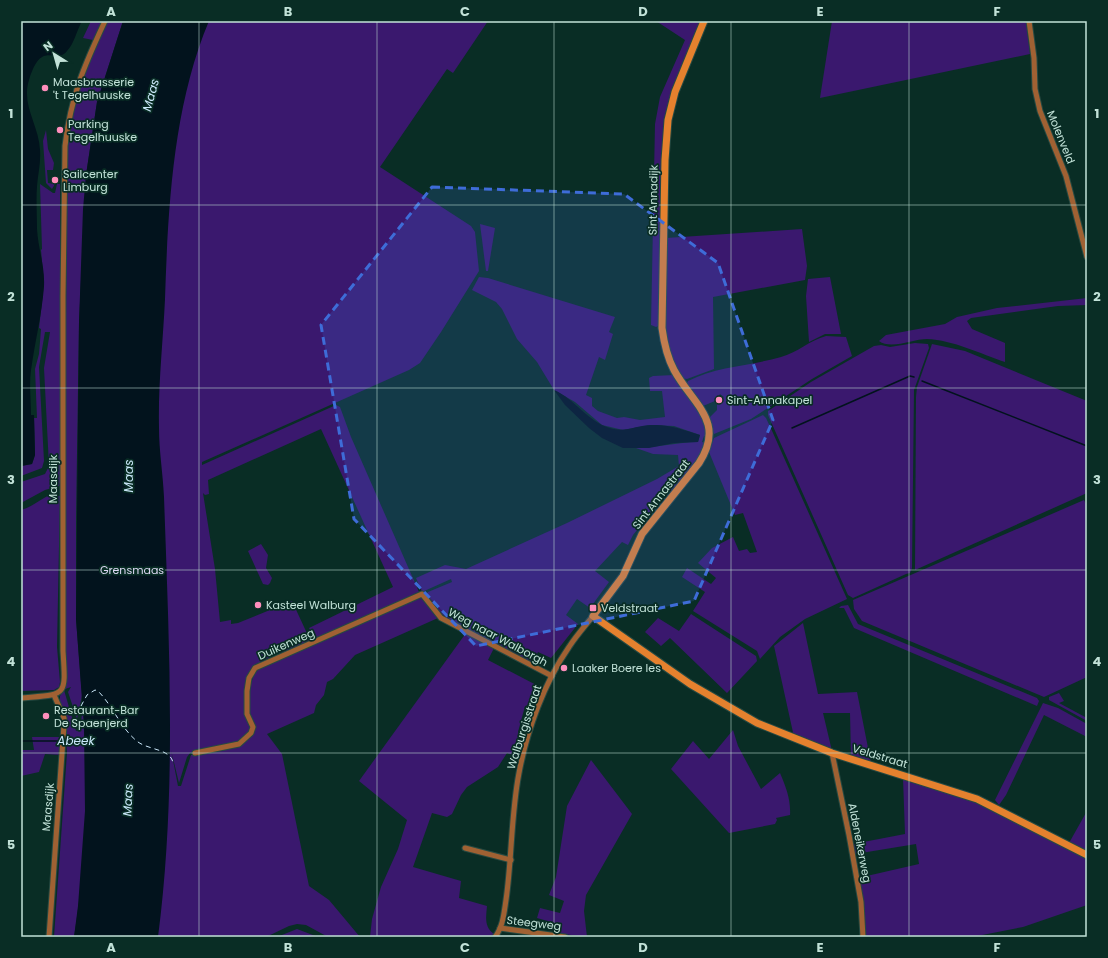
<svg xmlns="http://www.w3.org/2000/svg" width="1108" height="958" viewBox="0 0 1108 958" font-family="Poppins,sans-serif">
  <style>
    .green { fill: #3a186e }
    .water { fill: #02131d }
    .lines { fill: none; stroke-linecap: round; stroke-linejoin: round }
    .stream { stroke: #02131d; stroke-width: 1.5 }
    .ferry { stroke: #cbe8fa; stroke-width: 1; stroke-dasharray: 5 4; stroke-linecap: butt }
    .street-casing { stroke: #274a42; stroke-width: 7 }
    .secondary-casing { stroke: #274a42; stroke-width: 9 }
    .street { stroke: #a06133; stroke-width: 5 }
    .secondary { stroke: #e5812e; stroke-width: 7 }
    .marked { fill: #3e6cd8; fill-opacity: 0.2; stroke: #3e6cd8; stroke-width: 3; stroke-dasharray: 8 5; stroke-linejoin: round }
    .grid { fill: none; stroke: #c2e2d8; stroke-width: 1; stroke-opacity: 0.55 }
    .poi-dot { fill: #fe8ebc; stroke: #092d25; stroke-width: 1.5 }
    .labels { text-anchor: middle; stroke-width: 3.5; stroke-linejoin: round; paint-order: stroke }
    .poi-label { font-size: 11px; fill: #c2e2d8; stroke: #092d25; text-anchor: start }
    .street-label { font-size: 11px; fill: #c2e2d8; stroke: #092d25 }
    .park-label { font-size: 11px; fill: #ded8f4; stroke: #092d25 }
    .water-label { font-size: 12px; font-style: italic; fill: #cbe8fa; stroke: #092d25 }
    .neatline { fill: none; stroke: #c2e2d8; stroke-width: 1.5 }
    .grid-label { font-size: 13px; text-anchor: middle; font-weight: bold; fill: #c2e2d8 }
  </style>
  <rect width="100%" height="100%" fill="#092d25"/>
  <g class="green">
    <polygon points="91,21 123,21 97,102 86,175 79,323 76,519 76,619 82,695 77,719 68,692 71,687 65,689 64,647 67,147 74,99 95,48 93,40 83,38"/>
    <path d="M153,21H488L453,73L447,69L380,167L471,226L475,232L479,271L441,332L420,363L409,370L202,462V465L336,405L340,407L351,437L419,592L315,640L309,628L393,587L321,429L208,480L209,494L205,495L203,493L215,569L220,622L231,620V624L238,623L292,601L311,642C280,653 239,659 245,701C247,710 250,719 252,728L237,744L190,753L187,757L179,783L171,750L178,786H181L191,755L237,746L253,732C249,713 244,679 262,666L419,598H423L438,618L355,655L333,679L327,682L324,695L316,705L314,713L267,734L282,754L309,886L329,900L360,937H328L306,925L297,924L289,926L266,937H117Z"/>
    <polygon points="656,21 701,21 669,100 664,119 660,325 656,327 651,325 655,124 660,97 685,40"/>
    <polygon points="832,21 1026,21 1030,54 820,98"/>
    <polygon points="46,130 48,149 54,163 53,170 47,170 48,183 55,184 52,189 46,183 43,141"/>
    <polygon points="40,184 53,193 55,193 57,184 60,184 60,482 59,486 45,490 21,503 21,482 45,474 49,466 44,368 50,332 45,332 39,367 44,461 42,468 21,476 21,466 32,464 35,455 34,418 37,418 35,369 39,354 41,329 39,328 44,284 41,250 42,249"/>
    <polygon points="480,224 495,228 488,271 486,271"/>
    <polygon points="802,229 807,266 805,280 713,297 714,369 687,379 682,378 669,353 665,330 666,238"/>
    <path d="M479,277L488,278L615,317L609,332L613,334L605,360L599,357L586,395L592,398V406L598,411L617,418L624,417L640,420L665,417L662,391H650L649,378L653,376L674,375L704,421L706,436H704L702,442L705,443L700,456L674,491L667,493L633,535L628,545L622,542L595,571L609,582L590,608L577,599L566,615L578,624L551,658L538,652L532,665L465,629L436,611L426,595L428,592L452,582L451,579L422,592L416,578L445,565L466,569L567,523L657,479L679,466L678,455L653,454L636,448C657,448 677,442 698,442L700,435L674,426L650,425L623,430L602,425L575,402L554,390L537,362L517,339L502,309L496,302L472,290Z"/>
    <polygon points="830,277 841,334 825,334 809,342 806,296 808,279"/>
    <path d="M1087,298V305L1058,306L971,318L967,321L972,329L1005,343V362C981,354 953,340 927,339C913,339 891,350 879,341L886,335L945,324L957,317L997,308Z"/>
    <path d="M826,336L846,337L852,356L812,379L751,419L714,434L713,432L710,417L717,410V405L724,397L720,394L715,401L703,406L686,385L688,381C717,366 750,366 781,357C797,353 810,340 826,336Z"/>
    <polygon points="915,343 928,344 929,348 914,390 912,568 910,573 906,574 853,598 848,595 768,415 768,411 811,382 874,346 881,345 890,347"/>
    <polygon points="932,344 965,351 1087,401 1087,493 915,570 916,397 917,387"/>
    <polygon points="763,415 766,418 773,433 847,599 805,619 780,637 760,659 757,651 693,611 705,592 682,577 687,568 711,584 716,578 698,563 712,548 733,537 739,551 747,549 750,553 757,552 743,513 735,515 709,452 714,438"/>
    <path d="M58,492V496H60L57,647L60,682L59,687L54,690L21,691V510C36,506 42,496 58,492Z"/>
    <polygon points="1084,500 1087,506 1087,677 1044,697 862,621 854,609 853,600"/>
    <polygon points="261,544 268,555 266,568 272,578 270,583 268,585 263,584 248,551"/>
    <polygon points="848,605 858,624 1037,698 1039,701 1037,706 854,628 844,608 839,608 841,606"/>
    <polygon points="691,614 756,656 757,661 727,693 670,638 661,646 645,632 658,618 679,631"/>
    <polygon points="803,623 818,694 857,692 871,763 851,757 850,713 823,713 832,751 794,737 774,646"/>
    <path d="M466,633L494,648L488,660L542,688L535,707L528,705L525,706L518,732L527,736L521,758L507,753L498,767L467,787L461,795L452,814L447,817L432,813L413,867L461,881L459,898L487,906C486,917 484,927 494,934L492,937H370L372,919L381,887L398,849L407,820L359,781Z"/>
    <path d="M64,690L76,731L80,730L83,706C89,782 86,862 74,937H54L67,753L64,716L60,701V696Z"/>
    <polygon points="1059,693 1064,701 1059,703 1087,718 1087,721 1049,700 1049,697"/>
    <polygon points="1043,703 1058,708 1087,724 1087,737 1044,715 1006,795 999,805 995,800"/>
    <path d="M733,730L738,746L761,789L780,773C786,787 791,800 790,815L776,818L777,820L775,824L729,833L671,769L693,741L709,759Z"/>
    <polygon points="32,737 61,737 61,755 45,754 39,772 21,776 21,750 34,750"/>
    <polygon points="591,760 632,814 586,895 584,911 587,937 555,933 558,924 537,918 540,908 560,913 564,901 549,895 556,877 567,806"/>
    <polygon points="903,778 972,800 1087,858 1087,905 1023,927 972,937 864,937 865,919 858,878 919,864 916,844 855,854 853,844 905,834"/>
    <polygon points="1087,811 1087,852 1069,843"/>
    <polygon points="297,929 318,937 277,937"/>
  </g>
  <g class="water">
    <path d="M21,21H82C77,30 74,44 67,51C55,66 42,38 29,80C21,105 39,125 40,150C41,162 38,174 37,186C36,200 37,215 37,229C38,248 45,266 44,286C42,314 35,341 31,370C29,384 31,400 31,415H34L35,455L32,464L21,466Z"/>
    <path d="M123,21H209C173,106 168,208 165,299C163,342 158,385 159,428C159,451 163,474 164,497C169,644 177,791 158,937H74L78,906L85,811L84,726L76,619L79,323L83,209L86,175L97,102Z"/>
    <path d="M554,390C575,399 588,422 610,428C625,433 637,425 652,425C669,424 684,430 700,435L698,442L674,443L649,448H623L602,438L589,428L565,405Z"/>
  </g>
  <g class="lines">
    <g class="stream">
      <polyline points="922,381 1087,446"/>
      <polyline points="792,428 910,376 914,377"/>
      <polyline points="21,741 61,741"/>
      <polyline points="65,741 85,740"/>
    </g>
    <path class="ferry" d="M81,706L87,695L95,690L98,691C113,706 121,729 138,742C149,750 171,749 173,763"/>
    <defs>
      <g id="street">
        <polyline points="1029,21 1034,58 1035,89 1040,111 1066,176 1087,257"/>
        <path d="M21,698C67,694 66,698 63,651V296L65,146C71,96 84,66 105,21"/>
        <polyline points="195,753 239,744 251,733 253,727 247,714 247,691 249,678 255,668 422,594 441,618 552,676"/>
        <polyline points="832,753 849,835 861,902 863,937"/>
        <polyline points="465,848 511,860"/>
        <polyline points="500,928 565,937"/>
        <polyline points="49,937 64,725 64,718 54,695"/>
        <path d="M495,937C503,927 504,913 506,900C512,858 511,814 519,773C527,730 544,683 569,647C576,636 585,626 593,616"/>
      </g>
      <path id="secondary" d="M704,21L675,92L668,120L665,160L662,328C664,343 667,357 674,370C693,405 726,421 699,463L642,534L623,576L593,616L690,684L757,723L832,753L977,799L1087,855"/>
    </defs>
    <use href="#street" class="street-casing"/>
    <use href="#secondary" class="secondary-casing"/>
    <use href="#street" class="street"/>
    <use href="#secondary" class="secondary"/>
  </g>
  <path class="marked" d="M432,187L624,194L718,263L773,420L694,601L476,646L354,519L321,325Z"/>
  <path class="grid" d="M199,21V937M377,21V937M554,21V937M731,21V937M909,21V937M21,205H1087M21,388H1087M21,570H1087M21,753H1087"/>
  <g class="poi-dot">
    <circle cx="45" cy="88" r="4"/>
    <circle cx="60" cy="130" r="4"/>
    <circle cx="55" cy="180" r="4"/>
    <circle cx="719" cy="400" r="4"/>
    <circle cx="258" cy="605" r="4"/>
    <rect x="589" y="604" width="8" height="8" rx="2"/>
    <circle cx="564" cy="668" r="4"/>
    <circle cx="46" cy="716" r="4"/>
  </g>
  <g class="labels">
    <g class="poi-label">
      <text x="53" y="86">Maasbrasserie<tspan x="53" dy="13">'t Tegelhuuske</tspan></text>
      <text x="68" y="128">Parking<tspan x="68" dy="13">Tegelhuuske</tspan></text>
      <text x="63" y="178">Sailcenter<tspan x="63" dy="13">Limburg</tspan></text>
      <text x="727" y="404">Sint-Annakapel</text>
      <text x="266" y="609">Kasteel Walburg</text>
      <text x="601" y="612">Veldstraat</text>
      <text x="572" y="672">Laaker Boere Ies</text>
      <text x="54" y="714">Restaurant-Bar<tspan x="54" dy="13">De Spaenjerd</tspan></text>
    </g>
    <g class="street-label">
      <text transform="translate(1061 137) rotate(68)" y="4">Molenveld</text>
      <text transform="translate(653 200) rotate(-89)" y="4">Sint Annadijk</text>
      <text transform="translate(53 479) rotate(-90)" y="4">Maasdijk</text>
      <text transform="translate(661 494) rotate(-52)" y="4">Sint Annastraat</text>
      <text transform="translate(498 637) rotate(28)" y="4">Weg naar Walborgh</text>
      <text transform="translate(286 644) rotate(-24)" y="4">Duikenweg</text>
      <text transform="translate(524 727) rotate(-72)" y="4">Walburgisstraat</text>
      <text transform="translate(880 756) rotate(17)" y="4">Veldstraat</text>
      <text transform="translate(48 807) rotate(-85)" y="4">Maasdijk</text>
      <text transform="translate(860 843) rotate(79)" y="4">Aldeneikerweg</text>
      <text transform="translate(534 923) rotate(7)" y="4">Steegweg</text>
    </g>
    <g class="park-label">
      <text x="132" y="574">Grensmaas</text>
    </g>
    <g class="water-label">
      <text transform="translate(151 95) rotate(-75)" y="4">Maas</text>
      <text transform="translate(129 476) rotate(-90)" y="4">Maas</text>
      <text x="76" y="745">Abeek</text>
      <text transform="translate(128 800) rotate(-87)" y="4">Maas</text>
    </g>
  </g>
  <rect width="1108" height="958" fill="none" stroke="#092d25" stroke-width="44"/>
  <g transform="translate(54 54) rotate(323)" stroke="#092d25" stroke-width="3" paint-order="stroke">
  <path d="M0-3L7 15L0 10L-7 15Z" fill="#c2e2d8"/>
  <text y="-6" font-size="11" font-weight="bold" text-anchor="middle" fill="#c2e2d8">N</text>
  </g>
  <rect x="22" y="22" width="1064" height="914" class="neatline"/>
  <g class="grid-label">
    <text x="111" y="16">A</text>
    <text x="288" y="16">B</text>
    <text x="465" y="16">C</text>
    <text x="643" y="16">D</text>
    <text x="820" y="16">E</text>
    <text x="997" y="16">F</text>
    <text x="11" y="118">1</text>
    <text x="1097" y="118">1</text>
    <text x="11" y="301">2</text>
    <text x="1097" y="301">2</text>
    <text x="11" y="484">3</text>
    <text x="1097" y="484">3</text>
    <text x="11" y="666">4</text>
    <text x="1097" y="666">4</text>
    <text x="11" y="849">5</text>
    <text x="1097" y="849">5</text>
    <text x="111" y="952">A</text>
    <text x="288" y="952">B</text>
    <text x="465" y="952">C</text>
    <text x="643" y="952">D</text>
    <text x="820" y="952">E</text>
    <text x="997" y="952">F</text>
  </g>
</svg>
